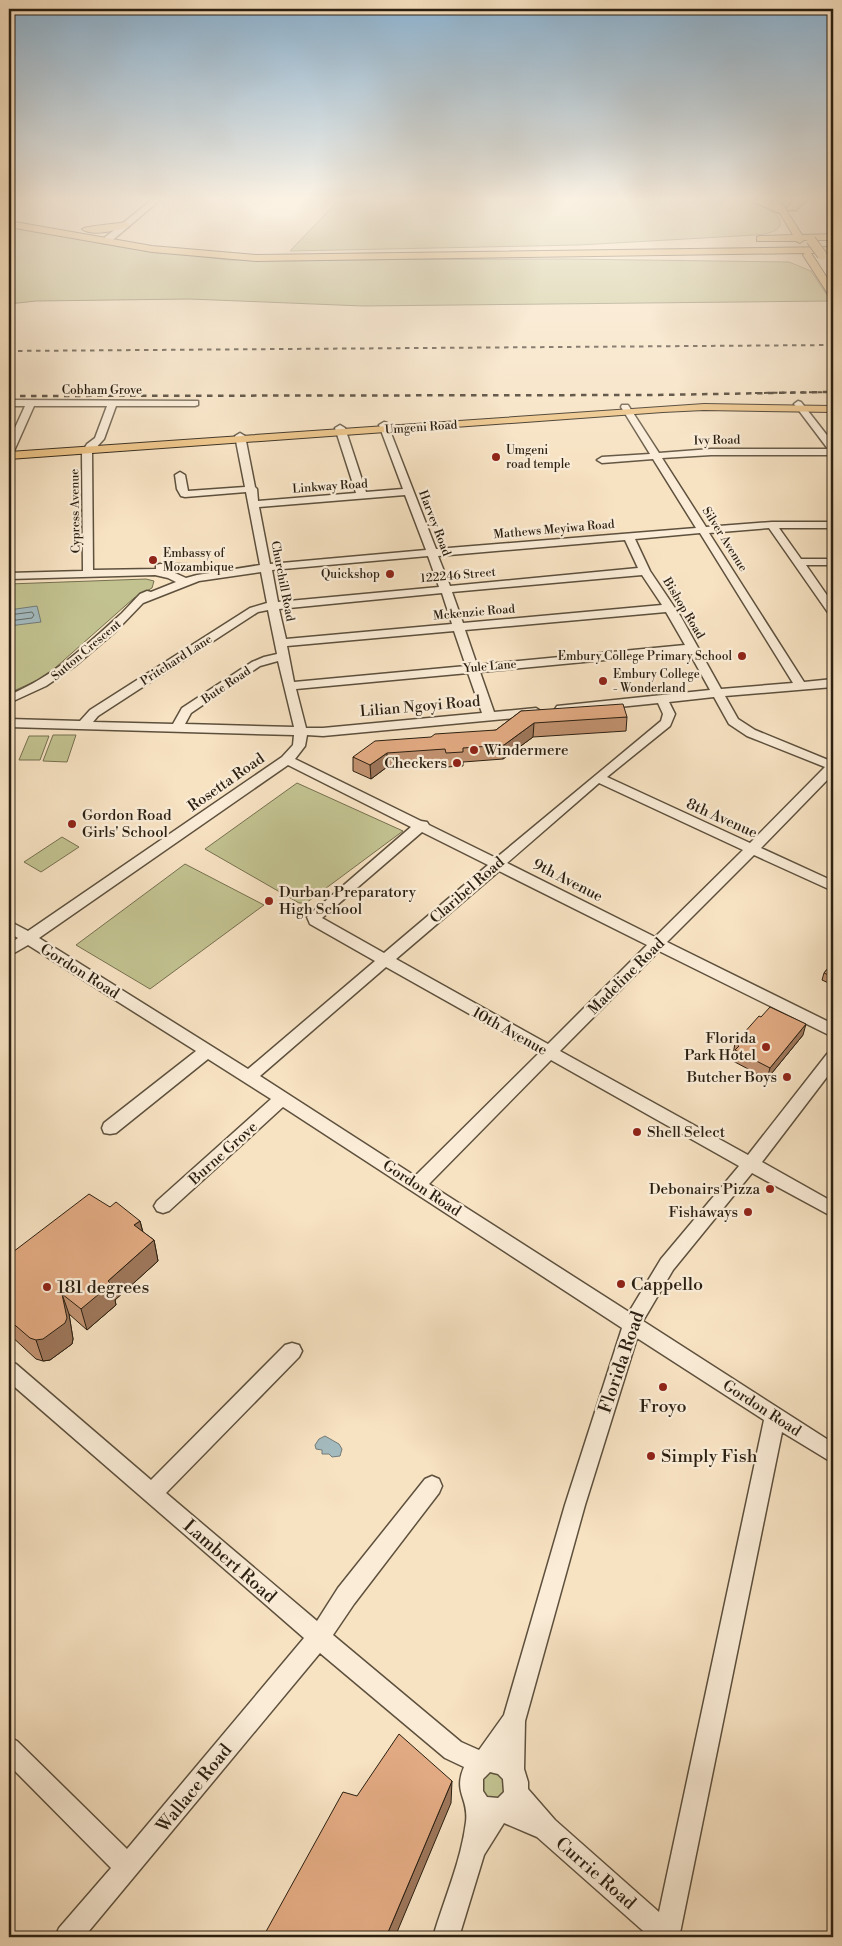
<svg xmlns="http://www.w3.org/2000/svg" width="842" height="1946" viewBox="0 0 842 1946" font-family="'Libre Bodoni',serif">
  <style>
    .green { fill: #c2c290; stroke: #767050 }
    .water { fill: #a3babe; stroke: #737c79 }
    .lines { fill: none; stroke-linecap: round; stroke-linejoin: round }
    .shore { stroke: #666c68; stroke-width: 1 }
    .minor-casing { stroke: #5d503d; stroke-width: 3 }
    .major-casing { stroke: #2a1f11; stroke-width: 2 }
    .highway-casing { stroke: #2a1f11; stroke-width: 3 }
    .minor { fill: #faecd7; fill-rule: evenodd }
    .major { fill: #ecc181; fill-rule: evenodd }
    .highway { fill: #ecc181; fill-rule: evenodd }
    .rail-far1 { stroke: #2a1f11; stroke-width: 2; stroke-dasharray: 4.5 4.5; stroke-linecap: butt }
    .rail { stroke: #2a1f11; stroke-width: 2.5; stroke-dasharray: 5.5 5.5; stroke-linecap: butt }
    .major-bridge-casing { stroke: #2a1f11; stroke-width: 11; stroke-linecap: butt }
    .major-bridge { stroke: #ecc181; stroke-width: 9 }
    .wall { fill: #c29270; stroke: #2a1f11 }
    .shaded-wall { fill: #9e775b; stroke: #2a1f11 }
    .building { fill: #e2aa82; stroke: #2a1f11 }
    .poi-dot { fill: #8f2418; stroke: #faecd7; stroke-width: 2 }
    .labels { text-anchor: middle; stroke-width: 4.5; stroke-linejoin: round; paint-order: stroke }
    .far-street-label { font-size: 12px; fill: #2a1f11; stroke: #faecd7 }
    .far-poi-label { font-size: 12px; fill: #2a1f11; stroke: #faecd7; text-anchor: start }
    .street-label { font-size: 15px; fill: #2a1f11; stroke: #faecd7 }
    .poi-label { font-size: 15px; fill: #2a1f11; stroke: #faecd7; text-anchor: end }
    .near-poi-label { font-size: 18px; fill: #2a1f11; stroke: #faecd7; text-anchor: start }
    .near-street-label { font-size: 18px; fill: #2a1f11; stroke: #faecd7 }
  </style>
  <rect width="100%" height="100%" fill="#f7e2c2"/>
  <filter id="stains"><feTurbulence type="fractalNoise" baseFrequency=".004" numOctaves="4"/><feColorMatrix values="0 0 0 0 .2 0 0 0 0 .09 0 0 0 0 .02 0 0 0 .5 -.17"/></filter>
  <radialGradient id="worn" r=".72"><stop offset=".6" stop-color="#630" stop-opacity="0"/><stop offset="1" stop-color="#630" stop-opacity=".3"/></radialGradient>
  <g class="green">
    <path d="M331,200H745C772,204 803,231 756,235L579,245L290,251L338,201Z"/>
    <polygon points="9,227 134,248 229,260 567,259 789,262 811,271 831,301 363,306 190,299 36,301 9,304"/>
    <polygon points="146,579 154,581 152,588 134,598 55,668 38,680 9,693 9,584"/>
    <polygon points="53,735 76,735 67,762 43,761"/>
    <polygon points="29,736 49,736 40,760 19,760"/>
    <polygon points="297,783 403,831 306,903 299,903 205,849"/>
    <polygon points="62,837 79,847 41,872 24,862"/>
    <polygon points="185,864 264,905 150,989 76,945"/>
    <polygon points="494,1770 506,1781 504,1795 496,1799 488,1798 482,1792 483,1774"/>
  </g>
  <g class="water">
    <polygon points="37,606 41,622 9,626 9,610"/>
    <polygon points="325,1436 339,1444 342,1449 340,1456 332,1457 329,1454 322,1454 322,1450 316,1449 315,1445 319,1439"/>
  </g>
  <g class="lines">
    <polyline class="shore" points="9,615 32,612 34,615 32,618 9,621"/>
    <defs>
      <g id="minor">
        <polygon points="152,200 160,200 109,243 103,243 103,239"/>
        <path d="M9,400L198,401V405L195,406H116L104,439L92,452L93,570L156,569V565L160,564L219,565L224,568L219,571L163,570L175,573L186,578L197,575L260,565L246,492L185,497L181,496L177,489L175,475L180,472L185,475L188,491L245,487L235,436L240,433L245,436L255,487L257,489L258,501L356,493L335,428L340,425L345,428L366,492L403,489L379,425L384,422L387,423L436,549L696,528L653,459L602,463L597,460L602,457L650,454L621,407L622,405H628L659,453L711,449H828L794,404L798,401L801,402L833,443V455H711L662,458L706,527L772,522H833V528H779L801,559H833V565H806L833,604V615L829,614L769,528L709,533L804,682L833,679V687L725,696L738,719L755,730L833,762V774L761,848L833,881V891L754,855L667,942L833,1024V1037L659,951L560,1051L748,1155L827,1054L833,1052V1069L762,1162L833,1202V1217L752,1173L673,1270L643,1321L833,1443V1463L782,1432L680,1933L682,1937H650L537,1837L504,1823L484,1855L459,1937H433C444,1899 461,1862 466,1822C469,1798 453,1793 464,1767L445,1758L320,1653L84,1937H55L59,1928L111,1868L9,1765V1737L17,1741L127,1849L304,1638L9,1382V1362L16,1364L151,1480L285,1345L292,1343L299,1345L302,1351L299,1357L166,1493L317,1621L338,1588L425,1479L432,1476L439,1479L442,1486L439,1493L354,1604L333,1635L461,1742L479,1750L504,1715L565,1505L622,1328L283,1107L169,1211L163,1213L157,1211L154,1206L157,1201L271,1099L208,1059L116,1133L110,1134L104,1133L102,1128L104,1123L196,1051L28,945L9,956V944L18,938L9,933V921L28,931L282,757L293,745L294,735L9,727V719L80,721L90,710L250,608L267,603L261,572L199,581L143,603L116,631L75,666L46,686L9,703V695C53,677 87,645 122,613C128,607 134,600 140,594L147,591L151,592L176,582L168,578L155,575L9,579V573L83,571L82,452L87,444L95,438L107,406H34L14,451L9,454V441L25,406H9ZM405,495L426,550L270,564L259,507ZM700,533L793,683L721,689L681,617L650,571L635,539ZM625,540L638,568L450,586L438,556ZM428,556L439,587L278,602L272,570ZM642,575L662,605L463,623L452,592ZM442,593L452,624L286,639L279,609ZM268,610L277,654L264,657L252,662L182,708L173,724L93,722L98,716L258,612ZM666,612L685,645L477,665L465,630ZM454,631L466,666L294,682L287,646ZM689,652L710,690L557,706L555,709L557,712L561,713L658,703L663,714L661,721L496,858L429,825L427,822L421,821L295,759L305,746L307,735L323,736L536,716L542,712L536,708L494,712L480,672ZM278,661L294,727L185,724L191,713L260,666ZM468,673L482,713L323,728H306L296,689ZM714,697L729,724L747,736L825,767L750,843L607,777L670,726L675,714L669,702ZM288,765L411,827L307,917L310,924L375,961L248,1069L39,938ZM599,783L743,850L655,937L507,863ZM422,832L488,865L384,953L322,918ZM499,871L647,945L548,1044L396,959ZM386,967L539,1053L415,1176L260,1076ZM551,1060L739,1166L661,1259L629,1312L429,1184ZM637,1338L764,1420L659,1912L555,1820L528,1789V1782L524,1769L525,1721L585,1505ZM490,1772L498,1774L503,1779L504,1792L498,1798L487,1797L483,1791V1779Z"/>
      </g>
      <g id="major">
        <polygon points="772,200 780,200 802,235 833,234 833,240 804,240 800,243 796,241 757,241 757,237 760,236 793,235"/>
        <polygon points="9,221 152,246 257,255 833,247 833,253 811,253 833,287 833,297 828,294 803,255 805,253 257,261 152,252 9,227"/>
        <path d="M126,222L129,223V227C117,230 92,237 82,229C85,226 117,224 126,222Z"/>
        <polygon points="704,404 833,406 833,412 704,410 663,412 9,459 9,452"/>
      </g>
      <g id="highway">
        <polygon points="750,200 765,200 786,210 781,213 777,212"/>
        <polygon points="794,200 806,200 796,210 788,210 787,208"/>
      </g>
    </defs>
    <use href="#minor" class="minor-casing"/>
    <use href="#major" class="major-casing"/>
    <use href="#highway" class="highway-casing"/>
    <use href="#minor" class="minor"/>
    <use href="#major" class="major"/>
    <use href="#highway" class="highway"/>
    <g class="rail-far1">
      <polyline points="9,351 833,345"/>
      <polyline points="755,393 833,392"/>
    </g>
    <polyline class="rail" points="9,396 655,395 830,392"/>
    <defs>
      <polyline id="major-bridge" points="811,240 822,255"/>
    </defs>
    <use href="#major-bridge" class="major-bridge-casing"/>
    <use href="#major-bridge" class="major-bridge"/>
  </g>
  <g class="wall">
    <polygon points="521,711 627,717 626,731 533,737 503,759 463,762 463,766 446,767 445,763 387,767 371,779 353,771 353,757 496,730"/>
    <polygon points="833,962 833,985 822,980 824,973"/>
    <polygon points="803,1035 767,1079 733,1061 734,1055 733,1055 735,1043"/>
    <polygon points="110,1207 140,1221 143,1232 154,1240 158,1261 115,1300 116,1305 87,1330 69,1314 73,1339 72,1344 50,1360 43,1361 36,1359 9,1334 9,1255"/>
  </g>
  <g class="shaded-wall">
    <polygon points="534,723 533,737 503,759 504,745"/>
    <polygon points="387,753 387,767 371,779 370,765"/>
    <polygon points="806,1024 803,1035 767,1079 770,1068"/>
    <polygon points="140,1221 145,1242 134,1225"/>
    <polygon points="154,1240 158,1261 115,1300 116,1305 87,1330 81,1309 108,1281"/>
    <polygon points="62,1294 69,1314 73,1339 72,1344 50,1360 43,1361 36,1340"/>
    <polygon points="452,1781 451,1803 395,1937 386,1937"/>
  </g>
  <g class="building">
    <polygon points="623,704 627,717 534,723 504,745 463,748 463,752 446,753 445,749 387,753 370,765 353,757 375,741 431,737 435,734 496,730 521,711"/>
    <polygon points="833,962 833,977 824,973"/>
    <polygon points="770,1007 806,1024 770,1068 735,1050 739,1046 735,1043 759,1016 761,1017"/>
    <polygon points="89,1194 110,1207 116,1202 140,1221 134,1225 154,1240 108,1281 111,1284 81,1309 62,1294 67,1318 65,1323 43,1339 36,1340 30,1338 9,1320 9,1255"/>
    <polygon points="399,1734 452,1781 386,1937 263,1937 343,1792 357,1796"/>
  </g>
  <linearGradient id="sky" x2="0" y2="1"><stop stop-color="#8cb6d7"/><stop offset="0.42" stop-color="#fbf2e4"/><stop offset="1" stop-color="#fbf2e4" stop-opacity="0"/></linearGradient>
  <rect width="842" height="473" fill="url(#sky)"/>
  <g class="poi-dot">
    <circle cx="496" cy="457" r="5"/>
    <circle cx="153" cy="560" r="5"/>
    <circle cx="390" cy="574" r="5"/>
    <circle cx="742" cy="656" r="5"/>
    <circle cx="603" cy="681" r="5"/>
    <circle cx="474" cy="750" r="5"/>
    <circle cx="457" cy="763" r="5"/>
    <circle cx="72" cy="824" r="5"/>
    <circle cx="269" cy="901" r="5"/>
    <circle cx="766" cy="1047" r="5"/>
    <circle cx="787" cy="1077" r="5"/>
    <circle cx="637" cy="1132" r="5"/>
    <circle cx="770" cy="1189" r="5"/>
    <circle cx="748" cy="1212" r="5"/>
    <circle cx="621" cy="1284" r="5"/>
    <circle cx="47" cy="1287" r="5"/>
    <circle cx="663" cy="1387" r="5"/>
    <circle cx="651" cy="1456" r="5"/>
  </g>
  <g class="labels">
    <g class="far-street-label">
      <text x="102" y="394">Cobham Grove</text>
      <text transform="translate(421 427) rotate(-4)" y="4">Umgeni Road</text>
      <text transform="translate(717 440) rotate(-1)" y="4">Ivy Road</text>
      <text transform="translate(330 486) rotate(-4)" y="4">Linkway Road</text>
      <text transform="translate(75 511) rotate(-91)" y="4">Cypress Avenue</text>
      <text transform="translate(435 523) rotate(69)" y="4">Harvey Road</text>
      <text transform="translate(554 529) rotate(-5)" y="4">Mathews Meyiwa Road</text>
      <text transform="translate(725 539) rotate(58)" y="4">Silver Avenue</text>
      <text transform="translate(458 575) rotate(-5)" y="4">122246 Street</text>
      <text transform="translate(283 581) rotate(79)" y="4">Churchill Road</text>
      <text transform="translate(684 608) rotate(59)" y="4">Bishop Road</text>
      <text transform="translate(474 612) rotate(-5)" y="4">Mckenzie Road</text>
      <text transform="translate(86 650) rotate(-40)" y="4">Sutton Crescent</text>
      <text transform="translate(176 660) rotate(-33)" y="4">Pritchard Lane</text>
      <text transform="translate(490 666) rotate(-5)" y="4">Yule Lane</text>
      <text transform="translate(226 685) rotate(-34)" y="4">Bute Road</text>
    </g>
    <g class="far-poi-label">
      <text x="506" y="454">Umgeni<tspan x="506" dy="14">road temple</tspan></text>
      <text x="163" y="557">Embassy of<tspan x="163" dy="14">Mozambique</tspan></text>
      <text x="380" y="578" text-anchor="end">Quickshop</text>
      <text x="732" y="660" text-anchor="end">Embury College Primary School</text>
      <text x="613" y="678">Embury College<tspan x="613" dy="14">- Wonderland</tspan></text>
    </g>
    <g class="street-label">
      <text transform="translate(420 706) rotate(-5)" y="5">Lilian Ngoyi Road</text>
      <text transform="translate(226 782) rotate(-35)" y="5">Rosetta Road</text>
      <text transform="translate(722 818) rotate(24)" y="5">8th Avenue</text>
      <text transform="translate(568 880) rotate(27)" y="5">9th Avenue</text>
      <text transform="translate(467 890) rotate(-41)" y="5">Claribel Road</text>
      <text transform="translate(80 971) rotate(32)" y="5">Gordon Road</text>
      <text transform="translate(626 976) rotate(-45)" y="5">Madeline Road</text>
      <text transform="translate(510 1031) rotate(29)" y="5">10th Avenue</text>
      <text transform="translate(223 1153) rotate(-42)" y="5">Burne Grove</text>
      <text transform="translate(422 1188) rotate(33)" y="5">Gordon Road</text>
      <text transform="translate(762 1408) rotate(33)" y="5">Gordon Road</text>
    </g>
    <g class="poi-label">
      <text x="484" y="755" text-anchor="start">Windermere</text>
      <text x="447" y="768">Checkers</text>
      <text x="82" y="820" text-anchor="start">Gordon Road<tspan x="82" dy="17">Girls' School</tspan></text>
      <text x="279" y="897" text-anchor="start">Durban Preparatory<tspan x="279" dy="17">High School</tspan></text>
      <text x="756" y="1043">Florida<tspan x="756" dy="17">Park Hotel</tspan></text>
      <text x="777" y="1082">Butcher Boys</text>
      <text x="647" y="1137" text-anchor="start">Shell Select</text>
      <text x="760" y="1194">Debonairs Pizza</text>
      <text x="738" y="1217">Fishaways</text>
    </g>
    <g class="near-poi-label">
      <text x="631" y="1290">Cappello</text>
      <text x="57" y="1293">181 degrees</text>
      <text x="663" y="1412" text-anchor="middle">Froyo</text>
      <text x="661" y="1462">Simply Fish</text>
    </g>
    <g class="near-street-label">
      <text transform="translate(621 1362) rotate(-71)" y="6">Florida Road</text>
      <text transform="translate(230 1561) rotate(41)" y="6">Lambert Road</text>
      <text transform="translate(194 1788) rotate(-51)" y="6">Wallace Road</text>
      <text transform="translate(596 1873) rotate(41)" y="6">Currie Road</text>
    </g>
  </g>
  <rect width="842" height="1946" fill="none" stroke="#f7e2c2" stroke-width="30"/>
  <rect x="10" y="10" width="822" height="1926" fill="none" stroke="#2a1f11" stroke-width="2.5"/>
  <rect x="15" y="15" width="812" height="1916" fill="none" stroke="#2a1f11"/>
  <rect width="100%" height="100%" filter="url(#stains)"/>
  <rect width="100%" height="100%" fill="url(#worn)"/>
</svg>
